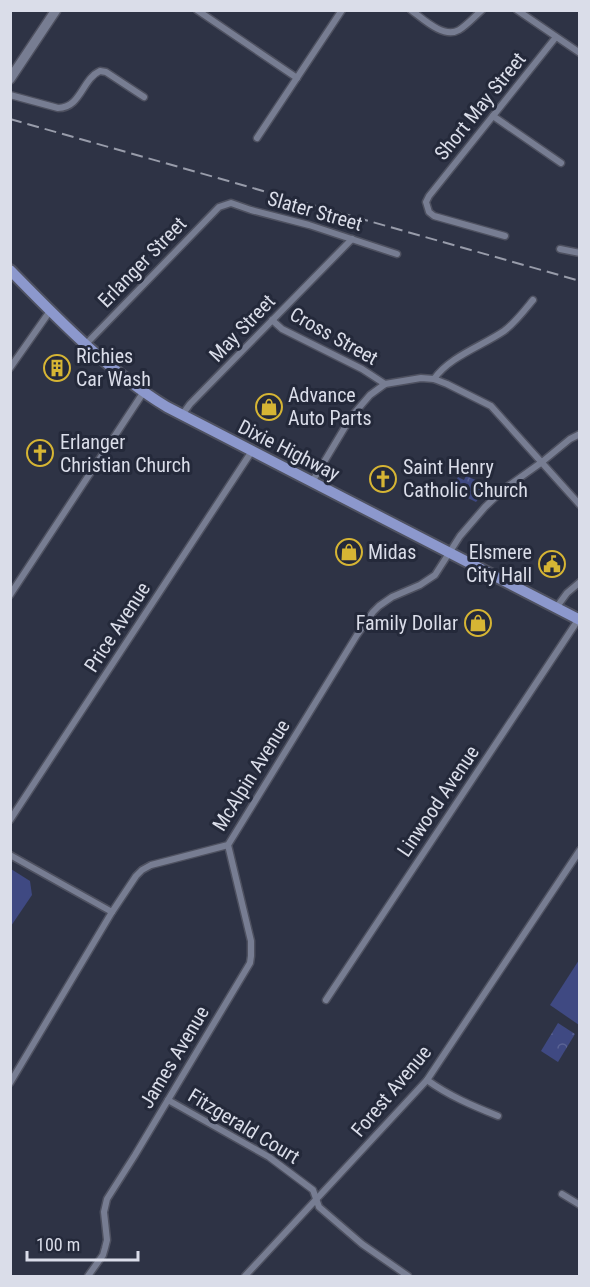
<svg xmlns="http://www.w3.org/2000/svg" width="590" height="1287" viewBox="0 0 590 1287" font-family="'Roboto Condensed',sans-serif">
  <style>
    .grass { fill: #3f4982 }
    .park { fill: url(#park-crowns) }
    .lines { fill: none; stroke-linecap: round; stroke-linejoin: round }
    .street-casing { stroke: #4e5160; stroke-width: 9 }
    .secondary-casing { stroke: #4e5160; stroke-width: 12 }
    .primary-casing { stroke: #4e5160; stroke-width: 14 }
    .street { stroke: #777d92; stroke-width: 6 }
    .secondary { stroke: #777d92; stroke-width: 9 }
    .primary { stroke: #8c98cd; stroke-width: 10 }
    .rail { stroke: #989caa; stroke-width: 2; stroke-dasharray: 12 6; stroke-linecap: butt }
    .labels { text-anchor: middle; stroke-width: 6; stroke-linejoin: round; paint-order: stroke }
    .street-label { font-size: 20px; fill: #dadde9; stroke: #24293a }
    .poi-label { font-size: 20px; fill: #dadde9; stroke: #24293a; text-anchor: start }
  </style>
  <defs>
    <pattern id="park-crowns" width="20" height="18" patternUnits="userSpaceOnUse" patternTransform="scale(1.5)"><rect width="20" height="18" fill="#3f4982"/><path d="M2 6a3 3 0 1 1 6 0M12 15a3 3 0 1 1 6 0" fill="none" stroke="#5a6394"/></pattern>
  </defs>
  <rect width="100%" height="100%" fill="#2e3345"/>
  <g class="grass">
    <polygon points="11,869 30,881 32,895 11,926"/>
    <polygon points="579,960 580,1025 579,1025 550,1005"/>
  </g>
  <g class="park">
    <path d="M466,476L488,485L490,488L483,493L476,502L450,489C452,483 456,482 458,477L464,480Z"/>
    <polygon points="558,1023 575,1034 558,1062 541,1051"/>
  </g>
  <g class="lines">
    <defs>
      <g id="street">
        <polyline points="197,10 297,78"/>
        <path d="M411,10C423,19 444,39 459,30C467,25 474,17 482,10"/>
        <polyline points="517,10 580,53"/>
        <path d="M10,95L58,108C81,108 82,79 100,71L106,72L144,97"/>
        <polyline points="493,116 561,163"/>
        <polyline points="257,138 342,10"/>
        <polyline points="505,236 434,216 429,212 426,202 429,196 556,37"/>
        <polyline points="560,249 580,253"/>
        <polyline points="272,320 282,329 362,369 385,384"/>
        <polyline points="86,344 219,207 231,203 251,210 309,225 397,254"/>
        <polyline points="10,368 50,311"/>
        <path d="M434,379C449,357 482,346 504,331C515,323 524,311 533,300"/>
        <polyline points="182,415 190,404 352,239"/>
        <polyline points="312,482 351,417 370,395 385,384 421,378 434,379 447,384 491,406 580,505"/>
        <polyline points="10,595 143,393"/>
        <polyline points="556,608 567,593 580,582"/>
        <polyline points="10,820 252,451"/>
        <polyline points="10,855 112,912"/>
        <polyline points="326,1000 578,620"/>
        <path d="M427,1080C449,1096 473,1106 498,1116"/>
        <polyline points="10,1083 112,912 136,876 142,870 151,865 228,845 357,635 373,612 379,606 392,597 420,585 435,575 460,536 485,507 504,489 542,462 570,439 580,434"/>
        <polyline points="168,1100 269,1157 313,1190 319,1207 362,1244 408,1276"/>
        <polyline points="562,1194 580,1205"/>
        <polyline points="88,1276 103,1255 105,1248 107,1240 104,1212 107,1199 135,1155 250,963 251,956 251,941 228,845"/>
        <polyline points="245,1276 427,1080 580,850"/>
      </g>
      <polyline id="secondary" points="10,79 56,10"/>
      <path id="primary" d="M10,270C59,320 108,371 167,407L580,620"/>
    </defs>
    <use href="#street" class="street-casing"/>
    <use href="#secondary" class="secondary-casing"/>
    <use href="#primary" class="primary-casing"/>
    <use href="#street" class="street"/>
    <use href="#secondary" class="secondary"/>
    <use href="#primary" class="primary"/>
    <polyline class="rail" points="10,119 580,281"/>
  </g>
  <defs>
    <symbol id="building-ring" viewBox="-11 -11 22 22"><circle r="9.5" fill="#24293a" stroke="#d6b534" stroke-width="1.5"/><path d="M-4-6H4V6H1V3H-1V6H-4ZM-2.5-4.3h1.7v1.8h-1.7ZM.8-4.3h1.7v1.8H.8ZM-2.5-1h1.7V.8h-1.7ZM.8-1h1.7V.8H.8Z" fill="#d6b534"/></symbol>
    <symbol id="shop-ring" viewBox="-11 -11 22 22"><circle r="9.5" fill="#24293a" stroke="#d6b534" stroke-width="1.5"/><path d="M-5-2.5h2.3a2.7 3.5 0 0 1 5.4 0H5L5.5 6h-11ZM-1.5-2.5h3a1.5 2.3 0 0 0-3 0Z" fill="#d6b534"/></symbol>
    <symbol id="church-ring" viewBox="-11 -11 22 22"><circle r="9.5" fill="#24293a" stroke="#d6b534" stroke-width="1.5"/><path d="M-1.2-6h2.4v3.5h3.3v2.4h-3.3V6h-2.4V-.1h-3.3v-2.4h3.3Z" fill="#d6b534"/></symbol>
    <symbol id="civic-ring" viewBox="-11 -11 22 22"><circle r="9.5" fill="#24293a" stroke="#d6b534" stroke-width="1.5"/><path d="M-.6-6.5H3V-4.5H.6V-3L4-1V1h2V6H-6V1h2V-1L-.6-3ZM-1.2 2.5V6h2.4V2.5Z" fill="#d6b534"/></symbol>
  </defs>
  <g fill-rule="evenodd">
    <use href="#building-ring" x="42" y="353" width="30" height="30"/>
    <use href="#shop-ring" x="254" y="392" width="30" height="30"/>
    <use href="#church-ring" x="25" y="438" width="30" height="30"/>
    <use href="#church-ring" x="368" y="464" width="30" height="30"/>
    <use href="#shop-ring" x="334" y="537" width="30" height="30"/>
    <use href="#civic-ring" x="537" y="549" width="30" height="30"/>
    <use href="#shop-ring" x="463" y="608" width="30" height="30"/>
  </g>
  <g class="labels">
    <g class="street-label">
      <text transform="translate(480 106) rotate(-51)" y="7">Short May Street</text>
      <text transform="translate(315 211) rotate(16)" y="7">Slater Street</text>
      <text transform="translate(142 262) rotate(-46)" y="7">Erlanger Street</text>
      <text transform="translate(242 328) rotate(-46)" y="7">May Street</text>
      <text transform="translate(334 336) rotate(29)" y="7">Cross Street</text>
      <text transform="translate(289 450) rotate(27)" y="7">Dixie Highway</text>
      <text transform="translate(117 627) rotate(-57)" y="7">Price Avenue</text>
      <text transform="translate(251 775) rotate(-58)" y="7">McAlpin Avenue</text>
      <text transform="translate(438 801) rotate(-56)" y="7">Linwood Avenue</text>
      <text transform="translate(174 1057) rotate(-59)" y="7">James Avenue</text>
      <text transform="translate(391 1091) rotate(-50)" y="7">Forest Avenue</text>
      <text transform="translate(244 1126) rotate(31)" y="7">Fitzgerald Court</text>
    </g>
    <g class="poi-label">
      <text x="76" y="363">Richies<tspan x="76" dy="23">Car Wash</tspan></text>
      <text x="288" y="402">Advance<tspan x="288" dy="23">Auto Parts</tspan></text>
      <text x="60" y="449">Erlanger<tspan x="60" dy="23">Christian Church</tspan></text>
      <text x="403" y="474">Saint Henry<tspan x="403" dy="23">Catholic Church</tspan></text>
      <text x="368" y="559">Midas</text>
      <text x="532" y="559" text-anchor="end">Elsmere<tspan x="532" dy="23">City Hall</tspan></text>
      <text x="458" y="630" text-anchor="end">Family Dollar</text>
    </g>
  </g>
  <rect width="590" height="1287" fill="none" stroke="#dadde9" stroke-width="24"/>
  <path d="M27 1251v9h111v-9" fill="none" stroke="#dadde9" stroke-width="3"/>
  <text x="36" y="1251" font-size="18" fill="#dadde9" stroke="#24293a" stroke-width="4.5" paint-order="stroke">100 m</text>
</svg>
